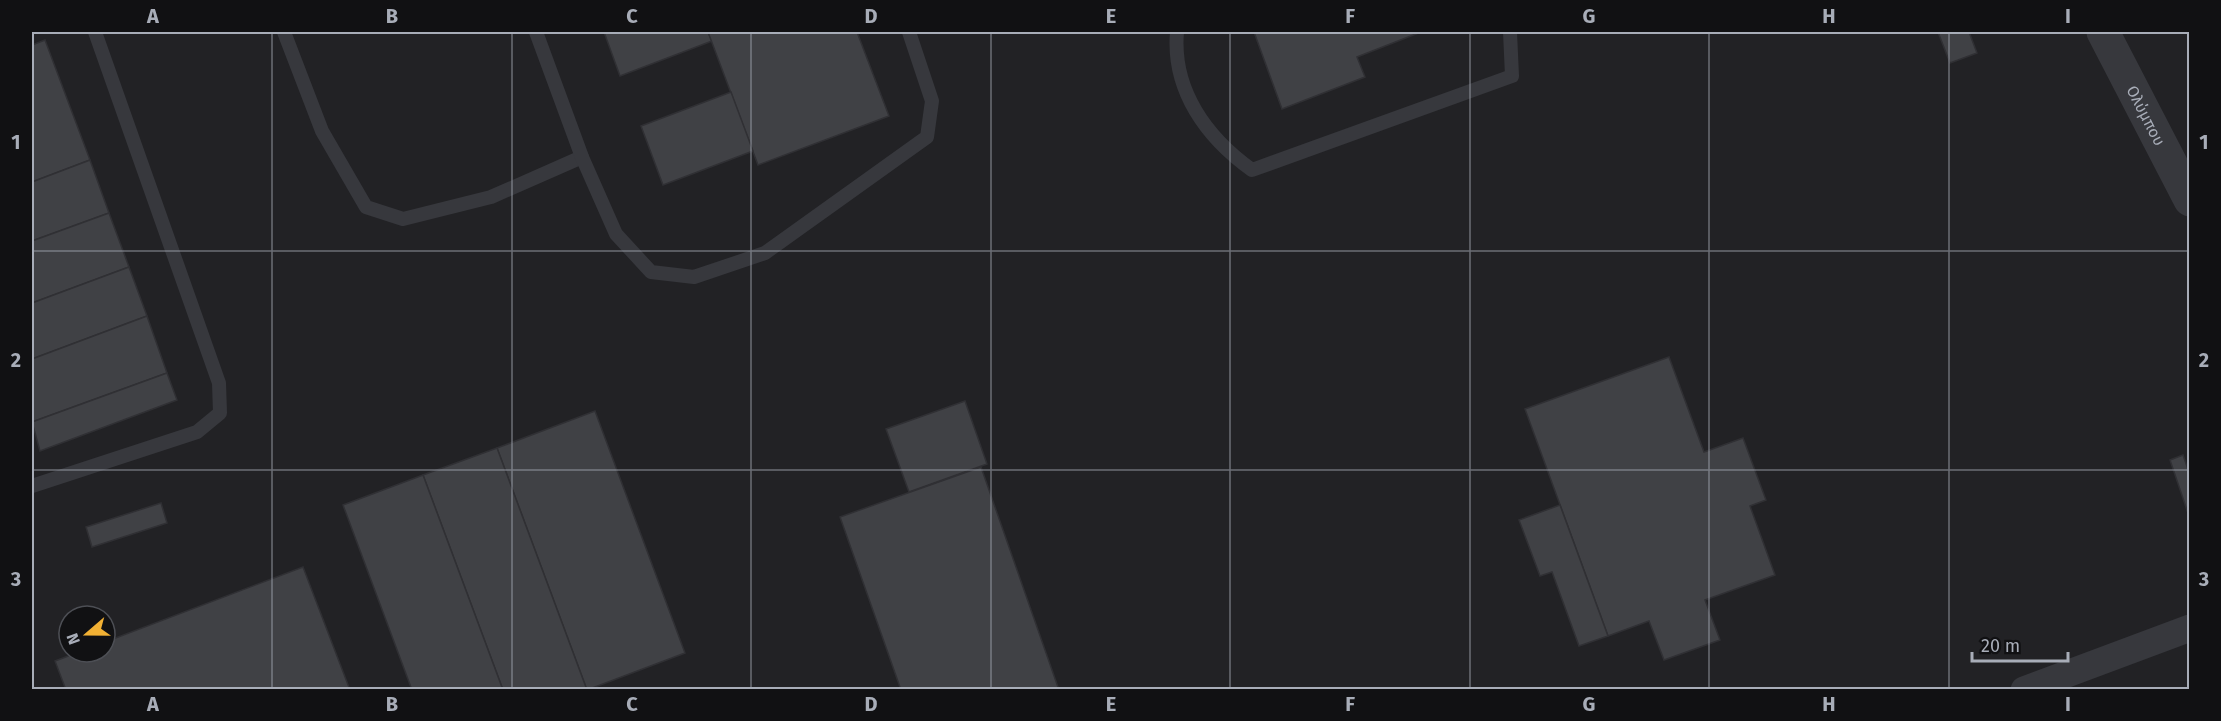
<svg xmlns="http://www.w3.org/2000/svg" width="2221" height="721" viewBox="0 0 2221 721" font-family="'Fira Sans',sans-serif">
  <style>
    .built { fill: #222225; fill-rule: evenodd }
    .building { fill: #404145; stroke: #303034; stroke-width: 1.5 }
    .lines { fill: none; stroke-linecap: round; stroke-linejoin: round }
    .service { stroke: #37383d; stroke-width: 14 }
    .minor { stroke: #37383d; stroke-width: 27 }
    .tertiary { stroke: #37383d; stroke-width: 33 }
    .grid { fill: none; stroke: #a8adb8; stroke-width: 1.5; stroke-opacity: 0.55 }
    .labels { text-anchor: middle; stroke-width: 4.5; stroke-linejoin: round; paint-order: stroke }
    .street-label { font-size: 16px; fill: #a8adb8; stroke: #111113 }
    .neatline { fill: none; stroke: #a8adb8; stroke-width: 2 }
    .grid-label { font-size: 20px; text-anchor: middle; font-weight: bold; fill: #a8adb8 }
  </style>
  <rect width="100%" height="100%" fill="#161618"/>
  <g class="built">
    <path d="M32,32H2103L2189,200V689H32ZM69,616H105V652H69Z"/>
    <polygon points="2121,32 2189,32 2189,170"/>
  </g>
  <g class="building">
    <polygon points="604,32 708,32 712,41 620,76"/>
    <polygon points="708,32 857,32 889,116 758,165"/>
    <polygon points="1254,32 1421,32 1357,57 1365,77 1282,109"/>
    <polygon points="1938,32 1969,32 1977,53 1950,63"/>
    <polygon points="45,40 90,160 32,182 32,45"/>
    <polygon points="731,92 753,151 663,185 641,126"/>
    <polygon points="90,160 109,213 32,241 32,182"/>
    <polygon points="109,213 129,267 32,303 32,241"/>
    <polygon points="129,267 147,316 32,359 32,303"/>
    <polygon points="147,316 167,373 32,422 32,359"/>
    <polygon points="1669,357 1704,452 1743,438 1766,500 1750,506 1775,575 1705,600 1720,640 1664,660 1649,621 1608,636 1525,409"/>
    <polygon points="167,373 177,400 40,451 32,422"/>
    <polygon points="965,401 987,464 909,492 886,429"/>
    <polygon points="595,411 685,653 587,690 497,448"/>
    <polygon points="497,448 587,690 503,690 423,475"/>
    <polygon points="2183,455 2190,475 2190,519 2170,460"/>
    <polygon points="981,467 1059,690 901,690 840,517"/>
    <polygon points="423,475 503,690 412,690 343,505"/>
    <polygon points="161,503 167,523 92,547 86,527"/>
    <polygon points="1560,505 1608,636 1579,646 1552,572 1540,576 1519,520"/>
    <polygon points="303,567 350,690 66,690 55,661 79,652 105,652 105,642"/>
  </g>
  <g class="lines">
    <g class="service">
      <polyline points="284,32 322,131 366,207 403,219 491,197 582,157"/>
      <polyline points="536,32 582,157 616,234 651,272 694,277 765,253 927,137 932,101 909,32"/>
      <path d="M1177,32C1172,90 1206,137 1252,170L1512,76L1510,32"/>
      <polyline points="32,486 197,432 220,413 219,383 95,32"/>
    </g>
    <polyline class="minor" points="2024,690 2190,628"/>
    <path class="tertiary" id="s1" d="M2103,32L2190,200"/>
  </g>
  <path class="grid" d="M272,32V690M512,32V690M751,32V690M991,32V690M1230,32V690M1470,32V690M1709,32V690M1949,32V690M32,251H2190M32,470H2190"/>
  <g class="labels">
    <g class="street-label">
      <text dy="6" stroke="none"><textPath href="#s1" startOffset="94">Ολύμπου</textPath></text>
    </g>
  </g>
  <rect width="2221" height="721" fill="none" stroke="#111113" stroke-width="66"/>
  <g transform="translate(87 634) rotate(250)"><circle r="28" fill="#111113" stroke="#4d4f55" stroke-width="1.5"/>
  <path d="M0-4.5L10 22L0 15L-10 22Z" fill="#f2b134"/>
  <text y="-9" font-size="16" font-weight="bold" text-anchor="middle" fill="#a8adb8">N</text>
  </g>
  <path d="M1972 652v9h96v-9" fill="none" stroke="#a8adb8" stroke-width="3"/>
  <text x="1981" y="652" font-size="18" fill="#a8adb8" stroke="#111113" stroke-width="4.5" paint-order="stroke">20 m</text>
  <rect x="33" y="33" width="2155" height="655" class="neatline"/>
  <g class="grid-label">
    <text x="153" y="23">A</text>
    <text x="392" y="23">B</text>
    <text x="632" y="23">C</text>
    <text x="871" y="23">D</text>
    <text x="1111" y="23">E</text>
    <text x="1350" y="23">F</text>
    <text x="1589" y="23">G</text>
    <text x="1829" y="23">H</text>
    <text x="2068" y="23">I</text>
    <text x="16" y="149">1</text>
    <text x="2204" y="149">1</text>
    <text x="16" y="367">2</text>
    <text x="2204" y="367">2</text>
    <text x="16" y="586">3</text>
    <text x="2204" y="586">3</text>
    <text x="153" y="711">A</text>
    <text x="392" y="711">B</text>
    <text x="632" y="711">C</text>
    <text x="871" y="711">D</text>
    <text x="1111" y="711">E</text>
    <text x="1350" y="711">F</text>
    <text x="1589" y="711">G</text>
    <text x="1829" y="711">H</text>
    <text x="2068" y="711">I</text>
  </g>
</svg>
